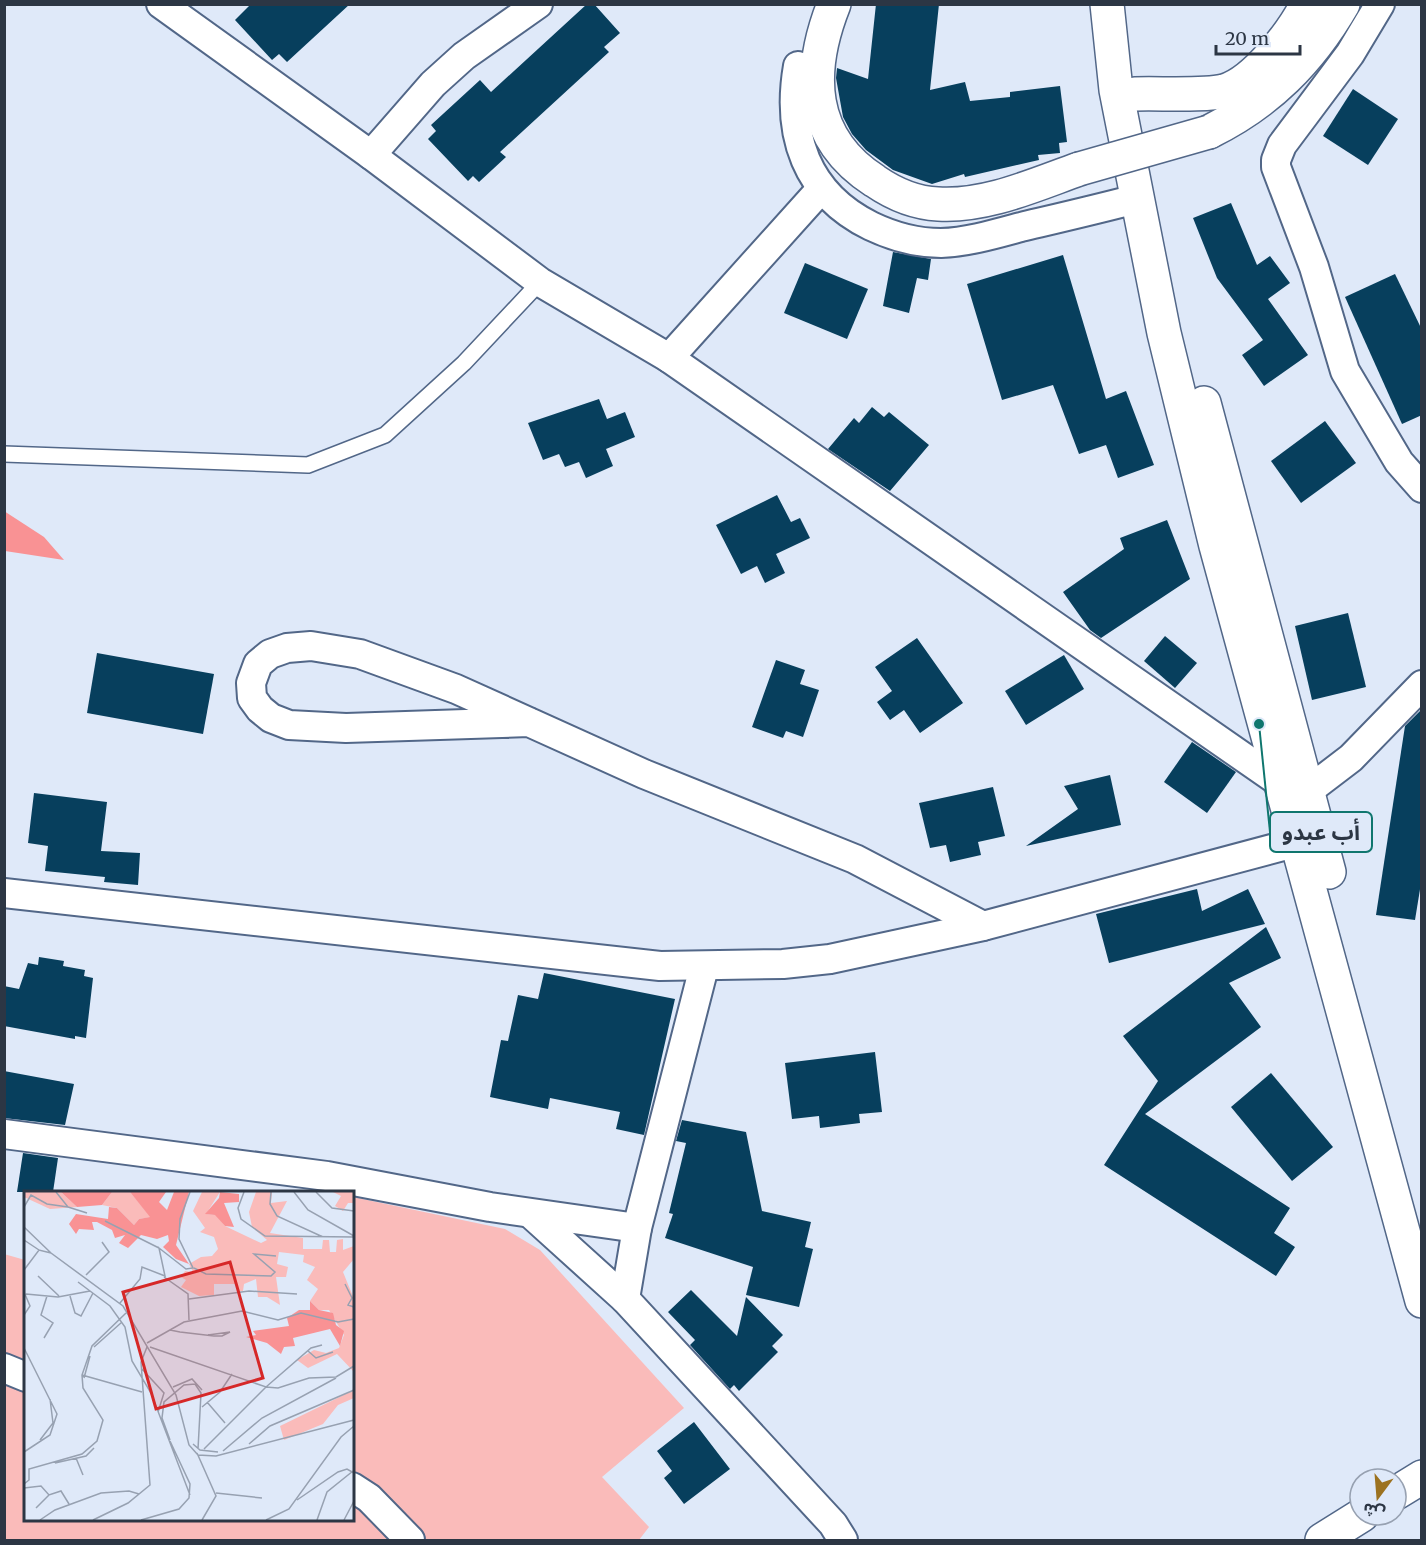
<svg xmlns="http://www.w3.org/2000/svg" width="1426" height="1545" viewBox="0 0 1426 1545" font-family="Merriweather,'Noto Sans Arabic',serif">
  <style>
    .green { fill: #fabbba }
    .forest { fill: #f99294 }
    .building { fill: #073f5d }
    .lines { fill: none; stroke-linecap: round; stroke-linejoin: round }
    .service-casing { stroke: #526788; stroke-width: 18 }
    .minor-casing { stroke: #526788; stroke-width: 32 }
    .tertiary-casing { stroke: #526788; stroke-width: 36 }
    .motorway-casing { stroke: #526788; stroke-width: 36 }
    .service { stroke: #fff; stroke-width: 15 }
    .minor { stroke: #fff; stroke-width: 28 }
    .tertiary { stroke: #fff; stroke-width: 33 }
    .motorway { stroke: #fff; stroke-width: 33 }
    .motorway-bridge-casing { stroke: #526788; stroke-width: 36; stroke-linecap: butt }
    .motorway-bridge { stroke: #fff; stroke-width: 33 }
    .inset-road { fill: none; stroke: #97a1b1; stroke-width: 1.5 }
    .view { fill: #d62828; fill-opacity: 0.15; stroke: #d62828; stroke-width: 3 }
    .inset-edge { fill: none; stroke: #2c3644; stroke-width: 3 }
    .leader { fill: none; stroke: #0f766e; stroke-width: 2 }
    .callout-dot { fill: #0f766e; stroke: #dfe9f9; stroke-width: 2 }
    .callout { fill: #dfe9f9; stroke: #0f766e; stroke-width: 2 }
    .callout-label { font-size: 22px; text-anchor: middle; font-weight: bold; fill: #2c3644 }
  </style>
  <rect width="100%" height="100%" fill="#dfe9f9"/>
  <polygon class="green" points="353,1197 505,1229 540,1250 684,1408 602,1477 649,1527 639,1540 5,1540 4,1254 25,1260 26,1520 352,1520"/>
  <polygon class="forest" points="4,511 44,537 64,560 5,551"/>
  <g class="building">
    <polygon points="251,4 350,4 287,62 279,54 272,60 235,20"/>
    <polygon points="587,4 594,4 620,33 604,47 609,52 500,152 506,157 479,182 473,176 468,181 428,139 436,131 431,125 480,80 491,92"/>
    <polygon points="876,4 939,4 930,90 965,82 970,101 1010,97 1010,92 1060,86 1067,142 1059,143 1060,153 1038,155 1039,160 965,177 964,174 932,184 893,170 866,150 852,134 843,117 836,78 837,68 868,79"/>
    <polygon points="1353,89 1398,119 1368,165 1323,136"/>
    <polygon points="1231,203 1257,265 1270,256 1290,283 1268,299 1308,355 1264,386 1242,355 1263,340 1217,278 1193,218"/>
    <polygon points="893,252 931,259 928,280 917,278 909,313 883,306"/>
    <polygon points="1063,255 1106,399 1126,391 1154,465 1118,478 1106,445 1079,454 1053,385 1002,400 967,284"/>
    <polygon points="805,263 868,289 847,339 784,313"/>
    <polygon points="1395,274 1422,330 1422,415 1402,424 1345,297"/>
    <polygon points="599,399 607,419 625,412 635,437 606,449 613,466 586,478 579,462 565,467 559,454 543,460 528,423"/>
    <polygon points="872,407 884,417 889,412 929,445 890,491 828,449 854,418 859,423"/>
    <polygon points="1325,421 1356,463 1301,503 1271,461"/>
    <polygon points="777,495 791,522 800,518 810,538 776,554 785,573 765,583 757,566 741,574 716,525"/>
    <polygon points="1167,520 1190,579 1101,638 1090,630 1063,592 1124,549 1120,538"/>
    <polygon points="1348,613 1366,687 1312,700 1295,626"/>
    <polygon points="1165,636 1197,663 1175,688 1144,661"/>
    <polygon points="917,638 963,703 920,733 904,710 890,720 877,702 892,691 875,667"/>
    <polygon points="97,653 214,674 203,734 87,713"/>
    <polygon points="1064,655 1084,689 1026,725 1005,691"/>
    <polygon points="776,660 805,670 800,684 819,690 803,737 786,731 783,738 752,727"/>
    <polygon points="1422,709 1422,877 1415,920 1376,915 1405,726"/>
    <polygon points="1192,742 1236,772 1207,813 1164,782"/>
    <polygon points="1110,775 1121,825 1026,846 1078,809 1064,786"/>
    <polygon points="993,787 1005,836 978,842 981,855 950,862 946,845 930,848 919,803"/>
    <polygon points="34,793 107,802 101,851 140,853 138,885 104,882 105,877 45,871 48,846 28,843"/>
    <polygon points="1197,889 1202,911 1248,889 1265,924 1109,963 1096,914"/>
    <polygon points="1266,927 1281,958 1229,983 1261,1027 1145,1114 1290,1208 1274,1233 1295,1247 1276,1276 1104,1165 1158,1081 1123,1036"/>
    <polygon points="39,957 64,961 63,966 85,970 84,976 93,978 86,1038 75,1036 75,1039 4,1026 4,986 19,989 28,963 38,965"/>
    <polygon points="544,973 675,999 644,1135 616,1129 620,1112 550,1098 548,1109 490,1097 501,1040 508,1041 518,995 538,999"/>
    <polygon points="875,1052 882,1112 859,1114 860,1123 820,1128 819,1116 792,1119 785,1063"/>
    <polygon points="4,1071 74,1084 65,1125 4,1118"/>
    <polygon points="1271,1073 1333,1147 1292,1181 1231,1107"/>
    <polygon points="682,1120 746,1132 762,1211 811,1222 805,1247 813,1249 799,1307 746,1295 753,1267 665,1238 673,1214 669,1213 686,1143 676,1141"/>
    <polygon points="23,1153 58,1158 53,1192 17,1192"/>
    <polygon points="691,1290 737,1336 746,1297 783,1335 772,1346 778,1352 739,1391 734,1385 730,1389 690,1345 695,1340 668,1312"/>
    <polygon points="694,1422 730,1469 684,1504 664,1478 672,1471 657,1451"/>
  </g>
  <g class="lines">
    <defs>
      <polyline id="service" points="4,454 308,465 385,435 464,363 540,282"/>
      <g id="minor">
        <polyline points="161,4 371,155 540,282 669,358 1282,784"/>
        <polyline points="1380,4 1350,54 1282,145 1276,160 1276,167 1314,267 1345,371 1399,462 1422,488"/>
        <path d="M798,66C786,135 806,194 871,226C894,237 916,243 941,243C968,242 995,234 1021,227C1059,218 1098,209 1136,199"/>
        <polyline points="371,155 433,84 464,56 538,4"/>
        <polyline points="669,358 821,189"/>
        <polyline points="529,722 346,728 289,725 271,718 260,709 252,698 251,683 258,664 270,654 287,648 311,646 360,654 456,689 644,774 855,859 983,926"/>
        <polyline points="1309,790 1351,758 1422,685"/>
        <polyline points="4,893 660,966 783,964 830,959 983,926 1298,842"/>
        <polyline points="704,967 637,1228 625,1299 833,1524 843,1540"/>
        <polyline points="4,1134 327,1176 490,1207 637,1228"/>
        <polyline points="531,1214 625,1299"/>
        <polyline points="4,1368 26,1377"/>
        <polyline points="352,1487 369,1498 410,1540"/>
      </g>
      <g id="tertiary">
        <polyline points="1396,1493 1422,1477"/>
        <polyline points="1322,1540 1362,1515"/>
      </g>
      <g id="motorway">
        <path d="M834,4C807,72 808,138 875,181C894,194 914,203 938,204C986,207 1034,185 1079,169"/>
        <polyline points="1107,4 1116,90 1164,333 1216,546 1422,1301"/>
        <path d="M1135,94C1157,93 1205,96 1224,91C1255,82 1293,32 1307,4"/>
        <path d="M1209,132C1268,103 1310,61 1343,4"/>
        <polyline points="1204,403 1329,872"/>
      </g>
    </defs>
    <use href="#service" class="service-casing"/>
    <use href="#minor" class="minor-casing"/>
    <use href="#tertiary" class="tertiary-casing"/>
    <use href="#motorway" class="motorway-casing"/>
    <use href="#service" class="service"/>
    <use href="#minor" class="minor"/>
    <use href="#tertiary" class="tertiary"/>
    <use href="#motorway" class="motorway"/>
    <defs>
      <polyline id="motorway-bridge" points="1079,169 1209,132"/>
    </defs>
    <use href="#motorway-bridge" class="motorway-bridge-casing"/>
    <use href="#motorway-bridge" class="motorway-bridge"/>
  </g>
  <g transform="translate(24 1191)">
    <rect width="330" height="330" fill="#dfe9f9"/>
    <path d="M0,1H37L53,16L26,18L0,6ZM88,1H106L127,26L115,28L110,34L93,17L78,14ZM178,1H196L182,23L192,24L201,35L237,52L243,49L228,36L225,21L232,1H248L247,12L263,10L246,42L279,47V58H298L299,49H305L306,61H312L313,49L319,48V59L330,55V68L319,81L330,108V181L313,163L284,177L273,169L290,159L302,162L315,157L320,144L305,119H295L286,110L294,98L283,89L291,76L279,71L280,64L255,61L253,73L264,76L262,86H252L256,114L243,106H234L232,88L220,93L219,100L214,101L212,93H190V104L175,105L157,96L162,89L157,86L161,80L169,81L165,73L177,66L188,65L194,58L190,46L176,41L181,37L169,20ZM309,1H330V12H324L319,20L311,15L317,5ZM330,199V207L314,214L299,233L260,249L256,235Z" fill="#fabbba"/>
    <path d="M37,1H88L78,14L53,16ZM106,1H142L135,11L143,19L150,1H165L152,54L165,73L152,68L139,56L145,50L144,44L133,48L117,44L104,57L95,52L101,44L91,47L88,39L73,31H68L70,39L55,38L52,43L45,33L52,23L84,28L85,16L93,17L110,34L115,28L126,26ZM196,1L215,3V11L200,12L210,36L201,35L191,24L181,23L195,7ZM286,110L295,119L309,122L312,134L320,140L316,155L306,138L269,147L271,155L260,156L257,163L243,152L222,146L232,144L229,140L265,135L263,127L275,119H286Z" fill="#f99294"/>
    <path class="inset-road" d="M220,1L214,17L217,28L241,45L330,46M247,1L246,13L253,25L299,46M270,1L284,19L330,45M292,1L308,17L330,20M0,16L7,4L23,13L44,16L32,1M44,16L63,22M81,30L135,57M0,36L27,62L99,115L152,204L165,254L174,264L192,265L330,229M0,49L15,59M170,77L182,83L247,85L251,81L230,63L252,65M0,79L15,59L27,62M62,84L85,61L78,51M14,85L35,105M140,86L164,103L165,129M54,91L86,115L101,136L108,170L127,202L166,304M321,93L328,107L324,114L330,116M0,101L6,115L0,124M2,103L34,106L66,100M46,105L51,122L57,125L69,102M165,108L225,100L273,103M96,112L116,88L118,76L141,85L135,57L162,78L169,77L155,48L156,28L166,1M146,139L156,141L190,145H198L206,141L184,144M20,147L29,132L17,124L23,105M123,152L160,131L218,120L254,129L277,122L314,131L330,128M70,156L98,131M126,156L242,196L287,157L298,154M0,157L33,223L26,244L0,261M284,160L292,167L309,161M118,178L140,202L134,221M58,184L118,201M60,187L66,165M149,196L168,188L178,199M183,211L201,232M178,216L196,201L208,183M16,249L29,232L26,208M146,249L138,227L140,211L160,194L171,193L177,202L174,258M169,253L176,259L194,261M225,253L246,235L330,199M180,258L242,196L254,197L285,187L312,186L330,175M199,260L238,227L312,187M173,262L192,305L178,329M52,267L59,284M31,272L62,265L70,257M0,293L5,289V278L58,263L73,250L79,229L59,197L58,184L68,155L102,122M0,297L17,295L25,304L37,300L45,313M192,302L238,307M273,309L314,281L323,278L330,282M12,317L25,304M16,329L31,319L77,302L105,300L115,303M69,329L104,312L126,294L117,171L123,156M117,329L155,318L165,307L166,293L146,250M242,329L265,318L317,246L330,235M293,329L303,301L329,280M320,329L330,310"/>
    <path class="view" d="M206,71L239,187L132,218L99,101Z"/>
    <rect width="330" height="330" class="inset-edge"/>
  </g>
  <path class="leader" d="M1259 724L1270 832"/>
  <circle class="callout-dot" cx="1259" cy="724" r="6"/>
  <rect class="callout" x="1270" y="812" width="102" height="40" rx="6"/>
  <g class="callout-label">
    <text x="1321" y="840">أب عبدو</text>
  </g>
  <rect width="1426" height="1545" fill="none" stroke="#2c3644" stroke-width="12"/>
  <g transform="translate(1378 1497) rotate(196)"><circle r="28" fill="#dfe9f9" stroke="#97a1b1" stroke-width="1.5"/>
  <path d="M0-4.5L10 22L0 15L-10 22Z" fill="#9c7220"/>
  <text y="-9" font-size="16" font-weight="bold" text-anchor="middle" fill="#2c3644">ش</text>
  </g>
  <path d="M1216 45v9h84v-9" fill="none" stroke="#2c3644" stroke-width="3"/>
  <text x="1225" y="45" font-size="18" fill="#2c3644" stroke="#dfe9f9" stroke-width="4.5" paint-order="stroke">20 m</text>
</svg>
